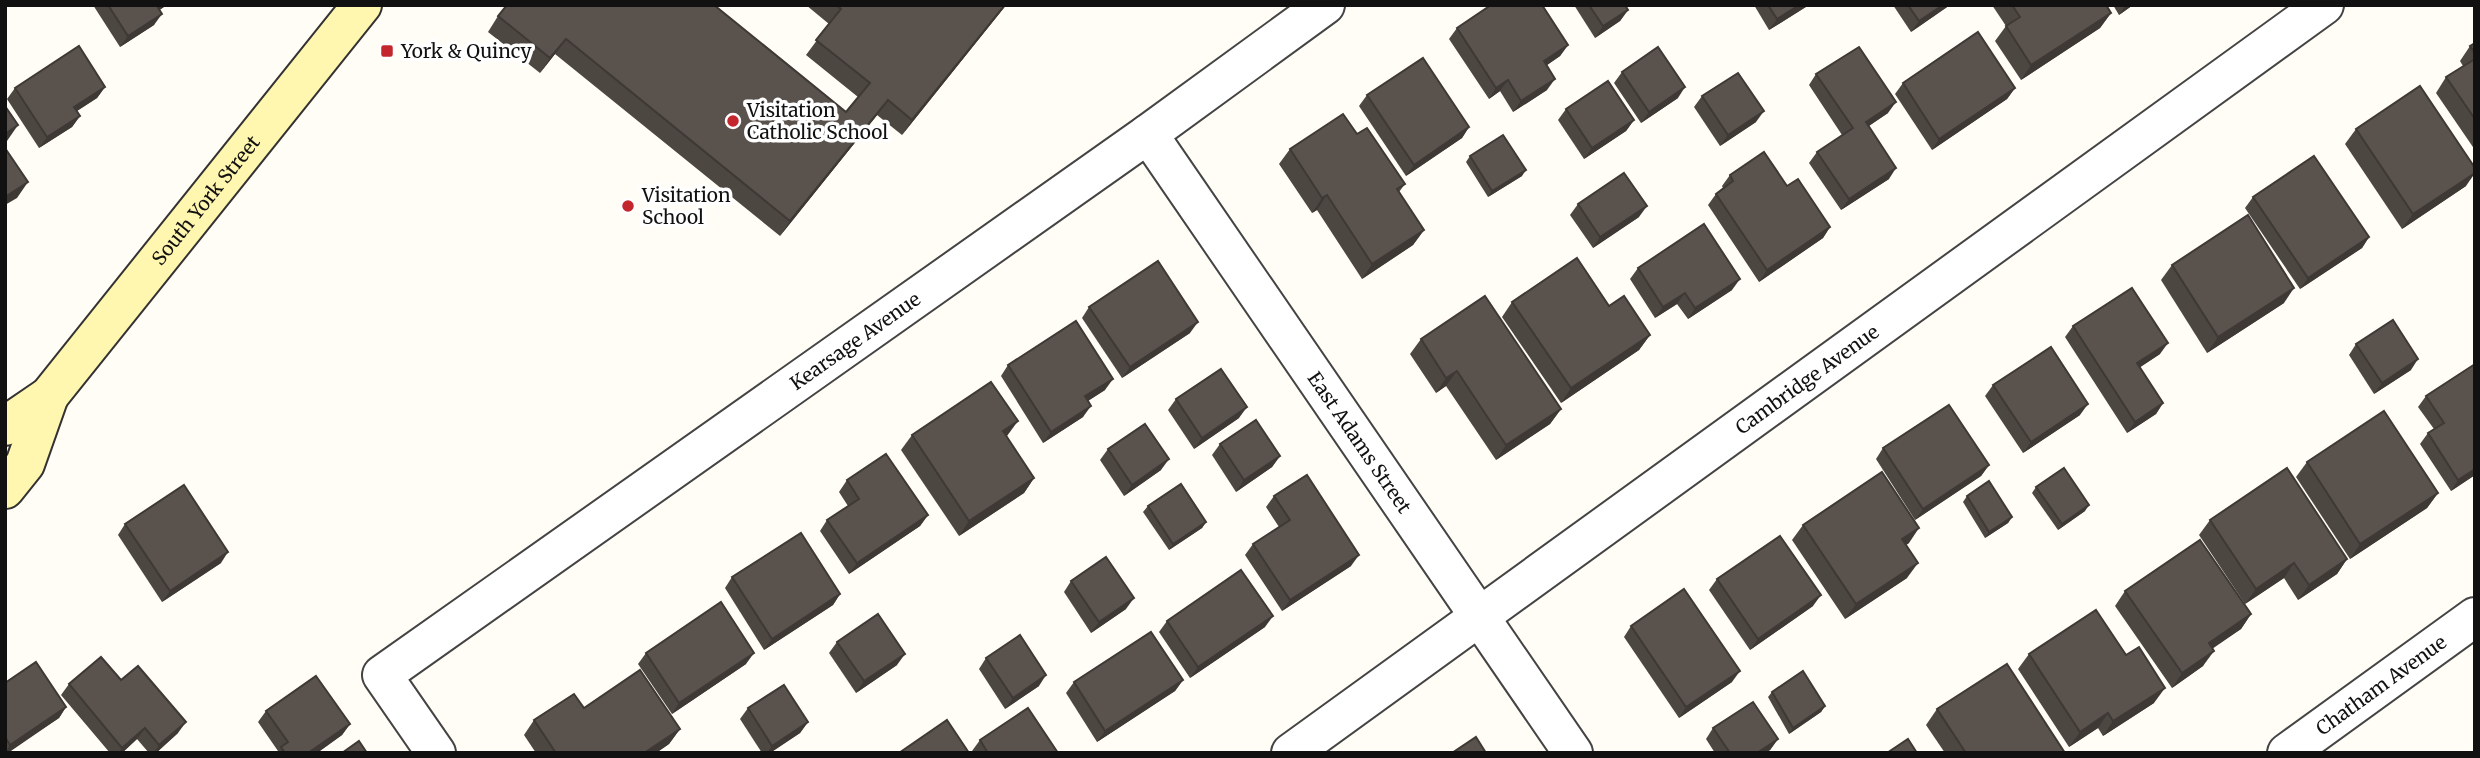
<svg xmlns="http://www.w3.org/2000/svg" width="2480" height="758" viewBox="0 0 2480 758" font-family="Merriweather,serif">
  <style>
    .lines { fill: none; stroke-linecap: round; stroke-linejoin: round }
    .street-casing { stroke: #444; stroke-width: 42 }
    .secondary-casing { stroke: #333; stroke-width: 42 }
    .street { stroke: #fff; stroke-width: 38 }
    .secondary { stroke: #fff6b0; stroke-width: 38 }
    .wall { fill: #4d4742 }
    .shaded-wall { fill: #3f3936 }
    .building { fill: #5a524d; stroke: #3f3936; stroke-width: 2 }
    .poi-dot { fill: #c4262e; stroke: #fff; stroke-width: 2.5 }
    .labels { text-anchor: middle; stroke-width: 7; stroke-linejoin: round; paint-order: stroke }
    .poi-label { font-size: 19px; fill: #111; stroke: #fff; text-anchor: start }
    .street-label { font-size: 19px; fill: #111; stroke: #fff }
  </style>
  <rect width="100%" height="100%" fill="#fffdf5"/>
  <g class="lines">
    <defs>
      <g id="street">
        <path id="s1" d="M1148,134L1573,753"/>
        <path id="s2" d="M436,753L382,675L1148,134L1325,5"/>
        <path id="s3" d="M1291,753L2324,5"/>
        <path id="s4" d="M2287,753L2475,617"/>
      </g>
      <g id="secondary">
        <path id="s5" d="M5,426L49,396L362,5"/>
        <polyline points="5,489 25,464 49,396"/>
      </g>
    </defs>
    <use href="#street" class="street-casing"/>
    <use href="#secondary" class="secondary-casing"/>
    <use href="#street" class="street"/>
    <use href="#secondary" class="secondary"/>
  </g>
  <g class="wall">
    <polygon points="93,5 167,5 159,10 154,25 120,47"/>
    <polygon points="806,5 1006,5 902,135 877,115 780,236 555,54 540,73 488,32 498,16 846,112 858,97 806,55 829,24"/>
    <polygon points="1574,5 1625,5 1628,10 1620,21 1595,38"/>
    <polygon points="1754,5 1809,5 1769,30"/>
    <polygon points="1893,5 1950,5 1911,32"/>
    <polygon points="1992,5 2106,5 2111,13 2100,28 2021,80 1995,41 2006,26"/>
    <polygon points="2113,5 2133,5 2119,15"/>
    <polygon points="1457,28 1568,45 1560,56 1547,65 1547,90 1513,112 1500,91 1489,99 1449,39"/>
    <polygon points="2475,43 2475,150 2436,93 2446,77 2463,66 2460,61 2470,46"/>
    <polygon points="1622,72 1678,98 1641,123 1614,83"/>
    <polygon points="1816,74 1888,113 1869,126 1889,179 1841,210 1809,163 1817,152 1842,135 1809,85"/>
    <polygon points="1903,83 2015,88 2007,99 1932,150 1895,94"/>
    <polygon points="105,87 97,98 77,111 80,116 72,127 39,148 7,99 15,88"/>
    <polygon points="1367,95 1469,127 1462,138 1406,176 1359,106"/>
    <polygon points="1702,96 1756,122 1720,146 1694,107"/>
    <polygon points="1566,109 1634,120 1626,131 1584,159 1558,120"/>
    <polygon points="2356,129 2466,186 2402,229 2345,144"/>
    <polygon points="1357,134 1405,184 1399,192 1424,230 1413,245 1362,279 1317,210 1312,213 1279,164 1290,149"/>
    <polygon points="1470,156 1522,176 1488,197 1466,162"/>
    <polygon points="1730,175 1787,186 1830,227 1823,238 1759,282 1708,205 1716,194 1723,188 1722,186"/>
    <polygon points="2253,197 2369,237 2362,248 2300,289 2245,208"/>
    <polygon points="1578,204 1639,217 1593,248 1570,215"/>
    <polygon points="2172,265 2284,303 2207,353 2161,280"/>
    <polygon points="1638,268 1732,290 1688,319 1677,304 1655,318 1630,279"/>
    <polygon points="1512,302 1609,306 1650,335 1639,350 1561,403 1502,317"/>
    <polygon points="1089,307 1190,333 1122,378 1082,318"/>
    <polygon points="2073,326 2160,354 2140,367 2163,403 2156,414 2127,433 2065,337"/>
    <polygon points="1421,339 1561,409 1550,424 1496,460 1446,386 1436,393 1410,354"/>
    <polygon points="2356,344 2411,370 2374,394 2349,355"/>
    <polygon points="2475,364 2475,475 2451,491 2420,444 2428,433 2434,429 2418,407 2426,396"/>
    <polygon points="1008,365 1105,390 1088,401 1083,417 1043,443 1001,376"/>
    <polygon points="1993,385 2080,415 2023,453 1985,396"/>
    <polygon points="1176,399 1239,418 1194,449 1168,410"/>
    <polygon points="912,435 1007,437 1034,478 1024,493 959,536 901,450"/>
    <polygon points="1220,444 1280,456 1272,467 1236,492 1212,455"/>
    <polygon points="1883,448 1989,465 1981,476 1915,520 1876,459"/>
    <polygon points="1108,449 1161,470 1124,496 1100,460"/>
    <polygon points="2307,462 2438,493 2427,508 2350,559 2296,477"/>
    <polygon points="847,480 928,515 920,526 849,574 820,531 827,520 848,506 839,492"/>
    <polygon points="2036,487 2085,511 2058,530 2032,493"/>
    <polygon points="1274,496 1351,566 1282,611 1245,555 1253,544 1279,527 1266,507"/>
    <polygon points="1967,496 2012,517 2008,523 1985,538 1963,502"/>
    <polygon points="1148,506 1206,522 1202,528 1169,550 1143,512"/>
    <polygon points="2210,520 2347,559 2337,574 2298,600 2284,578 2245,604 2199,535"/>
    <polygon points="125,524 221,563 162,602 118,535"/>
    <polygon points="1803,525 1909,543 1906,545 1907,578 1845,619 1792,540"/>
    <polygon points="732,577 840,594 833,605 764,650 725,588"/>
    <polygon points="1717,579 1813,606 1750,650 1709,590"/>
    <polygon points="1071,581 1126,609 1091,633 1064,592"/>
    <polygon points="2125,591 2251,614 2241,629 2212,648 2203,666 2172,688 2115,606"/>
    <polygon points="1167,621 1265,627 1190,678 1159,632"/>
    <polygon points="1631,626 1732,682 1679,718 1624,637"/>
    <polygon points="837,642 897,665 856,693 829,653"/>
    <polygon points="646,653 746,664 672,714 638,664"/>
    <polygon points="2029,654 2126,655 2154,703 2103,736 2098,728 2069,747 2018,669"/>
    <polygon points="986,658 1039,686 1005,709 979,669"/>
    <polygon points="121,680 178,733 156,753 149,753 137,739 122,753 110,753 61,695 69,684"/>
    <polygon points="1183,680 1175,691 1097,742 1066,693 1074,682"/>
    <polygon points="5,683 66,707 59,718 5,753"/>
    <polygon points="1772,692 1825,706 1821,712 1789,734 1768,697"/>
    <polygon points="584,708 680,729 669,744 656,753 536,753 524,735 534,720"/>
    <polygon points="748,708 808,722 800,733 770,753 762,753 740,719"/>
    <polygon points="1937,709 2065,753 1945,753 1926,725"/>
    <polygon points="266,711 350,724 342,735 317,753 277,753 278,751 258,722"/>
    <polygon points="1713,728 1778,739 1770,750 1765,753 1715,753 1706,739"/>
    <polygon points="980,740 1058,753 973,753 972,751"/>
  </g>
  <g class="shaded-wall">
    <polygon points="158,5 167,5 149,17"/>
    <polygon points="1005,5 1006,5 902,135 912,120"/>
    <polygon points="1799,5 1809,5 1769,30 1777,19"/>
    <polygon points="1943,5 1950,5 1911,32 1919,21"/>
    <polygon points="2126,5 2133,5 2119,15"/>
    <polygon points="1628,10 1620,21 1595,38 1603,26"/>
    <polygon points="2111,13 2100,28 2021,80 2031,65"/>
    <polygon points="162,14 154,25 120,47 128,36"/>
    <polygon points="566,39 555,54 540,73 550,58"/>
    <polygon points="1568,45 1560,56 1537,72 1544,61"/>
    <polygon points="1555,79 1547,90 1513,112 1521,101"/>
    <polygon points="1508,80 1500,91 1489,99 1496,88"/>
    <polygon points="105,87 97,98 66,118 74,107"/>
    <polygon points="1685,87 1678,98 1641,123 1649,112"/>
    <polygon points="2015,88 2007,99 1932,150 1939,139"/>
    <polygon points="888,100 877,115 780,236 790,221"/>
    <polygon points="1896,102 1888,113 1858,133 1866,122"/>
    <polygon points="1764,111 1756,122 1720,146 1728,135"/>
    <polygon points="80,116 72,127 39,148 47,137"/>
    <polygon points="1634,120 1626,131 1584,159 1592,148"/>
    <polygon points="18,125 7,141 5,142 5,134"/>
    <polygon points="1469,127 1462,138 1406,176 1414,165"/>
    <polygon points="1896,168 1889,179 1841,210 1849,199"/>
    <polygon points="1526,170 1522,176 1488,197 1492,191"/>
    <polygon points="2475,173 2466,186 2402,229 2413,214"/>
    <polygon points="28,182 17,198 5,205 5,197"/>
    <polygon points="1327,195 1317,210 1312,213 1322,198"/>
    <polygon points="1647,206 1639,217 1593,248 1600,237"/>
    <polygon points="1830,227 1823,238 1759,282 1767,270"/>
    <polygon points="1424,230 1413,245 1362,279 1372,264"/>
    <polygon points="2369,237 2362,248 2300,289 2308,278"/>
    <polygon points="1740,279 1732,290 1688,319 1695,308"/>
    <polygon points="2294,288 2284,303 2207,353 2218,337"/>
    <polygon points="1685,293 1677,304 1655,318 1663,307"/>
    <polygon points="1198,322 1190,333 1122,378 1130,367"/>
    <polygon points="1650,335 1639,350 1561,403 1571,388"/>
    <polygon points="2168,343 2160,354 2130,374 2137,363"/>
    <polygon points="2418,359 2411,370 2374,394 2382,383"/>
    <polygon points="1457,371 1446,386 1436,393 1446,378"/>
    <polygon points="1113,379 1105,390 1078,407 1085,396"/>
    <polygon points="2163,403 2156,414 2127,433 2135,422"/>
    <polygon points="2088,404 2080,415 2023,453 2031,442"/>
    <polygon points="1091,406 1083,417 1043,443 1051,432"/>
    <polygon points="1247,407 1239,418 1194,449 1202,438"/>
    <polygon points="1561,409 1550,424 1496,460 1506,445"/>
    <polygon points="1018,421 1007,436 992,446 1003,431"/>
    <polygon points="1280,456 1272,467 1236,492 1244,480"/>
    <polygon points="1169,459 1161,470 1124,496 1132,485"/>
    <polygon points="1989,465 1981,476 1915,520 1923,509"/>
    <polygon points="2475,469 2475,475 2451,491 2458,480"/>
    <polygon points="1034,478 1024,493 959,536 969,521"/>
    <polygon points="2438,493 2427,508 2350,559 2360,544"/>
    <polygon points="2089,505 2085,511 2058,530 2062,524"/>
    <polygon points="928,515 920,526 849,574 857,563"/>
    <polygon points="2012,517 2008,523 1985,538 1989,532"/>
    <polygon points="1206,522 1202,528 1169,550 1173,544"/>
    <polygon points="1919,528 1909,543 1892,554 1902,539"/>
    <polygon points="228,552 221,563 162,602 170,591"/>
    <polygon points="1359,555 1351,566 1282,611 1290,600"/>
    <polygon points="2347,559 2337,574 2298,600 2309,585"/>
    <polygon points="1918,563 1907,578 1845,619 1856,604"/>
    <polygon points="2294,563 2284,578 2245,604 2256,589"/>
    <polygon points="840,594 833,605 764,650 772,639"/>
    <polygon points="1821,595 1813,606 1750,650 1758,639"/>
    <polygon points="1134,598 1126,609 1091,633 1099,622"/>
    <polygon points="2251,614 2241,629 2199,658 2209,643"/>
    <polygon points="1273,616 1265,627 1190,678 1198,667"/>
    <polygon points="2214,651 2203,666 2172,688 2182,673"/>
    <polygon points="754,653 746,664 672,714 679,703"/>
    <polygon points="905,654 897,665 856,693 864,681"/>
    <polygon points="1740,671 1732,682 1679,718 1686,707"/>
    <polygon points="1046,675 1039,686 1005,709 1013,698"/>
    <polygon points="1183,680 1175,691 1097,742 1105,731"/>
    <polygon points="2165,688 2154,703 2103,736 2113,721"/>
    <polygon points="1825,706 1821,712 1789,734 1793,728"/>
    <polygon points="66,707 59,718 8,753 5,753 10,745"/>
    <polygon points="2108,713 2098,728 2069,747 2080,732"/>
    <polygon points="186,722 178,733 156,753 154,753 159,745"/>
    <polygon points="808,722 800,733 770,753 767,753 772,746"/>
    <polygon points="350,724 342,735 317,753 308,753"/>
    <polygon points="145,728 137,739 122,753 119,753 122,748"/>
    <polygon points="680,729 669,744 656,753 644,753"/>
    <polygon points="1778,739 1770,750 1765,753 1757,753"/>
  </g>
  <g class="building">
    <polygon points="108,5 158,5 157,6 162,14 128,36"/>
    <polygon points="507,5 714,5 846,112 870,83 816,40 841,9 836,5 1005,5 912,120 888,100 790,221 566,39 550,58 498,16"/>
    <polygon points="1491,5 1542,5 1568,45 1544,61 1555,79 1521,101 1508,80 1496,88 1457,28"/>
    <polygon points="1589,5 1625,5 1628,10 1603,26"/>
    <polygon points="1768,5 1799,5 1777,19"/>
    <polygon points="1908,5 1943,5 1919,21"/>
    <polygon points="2012,5 2106,5 2111,13 2031,65 2006,26 2020,17"/>
    <polygon points="1978,32 2015,88 1939,139 1903,83"/>
    <polygon points="2475,43 2475,53 2470,46"/>
    <polygon points="79,46 105,87 74,107 80,116 47,137 15,88"/>
    <polygon points="1658,47 1685,87 1649,112 1622,72"/>
    <polygon points="1859,47 1896,102 1866,122 1896,168 1849,199 1817,152 1853,128 1816,74"/>
    <polygon points="1423,58 1469,127 1414,165 1367,95"/>
    <polygon points="2475,59 2475,119 2446,77"/>
    <polygon points="1738,73 1764,111 1728,135 1702,96"/>
    <polygon points="1608,81 1634,120 1592,148 1566,109"/>
    <polygon points="2420,86 2475,168 2475,173 2413,214 2356,129"/>
    <polygon points="5,106 18,125 5,134"/>
    <polygon points="1343,114 1357,134 1367,128 1405,184 1397,189 1424,230 1372,264 1327,195 1322,198 1290,149"/>
    <polygon points="1503,135 1526,170 1492,191 1470,156"/>
    <polygon points="5,148 28,182 5,197"/>
    <polygon points="1764,152 1787,186 1798,179 1830,227 1767,270 1716,194 1733,181 1730,175"/>
    <polygon points="2314,156 2369,237 2308,278 2253,197"/>
    <polygon points="1624,173 1647,206 1600,237 1578,204"/>
    <polygon points="2248,215 2294,288 2218,337 2172,265"/>
    <polygon points="1704,224 1740,279 1695,308 1685,293 1663,307 1638,268"/>
    <polygon points="1577,258 1609,306 1624,296 1650,335 1571,388 1512,302"/>
    <polygon points="1158,261 1198,322 1130,367 1089,307"/>
    <polygon points="2132,288 2168,343 2137,363 2163,403 2135,422 2073,326"/>
    <polygon points="1485,296 1561,409 1506,445 1457,371 1446,378 1421,339"/>
    <polygon points="2393,320 2418,359 2382,383 2356,344"/>
    <polygon points="1076,321 1113,379 1085,396 1091,406 1051,432 1008,365"/>
    <polygon points="2051,347 2088,404 2031,442 1993,385"/>
    <polygon points="2475,364 2475,469 2458,480 2428,433 2444,423 2426,396"/>
    <polygon points="1221,369 1247,407 1202,438 1176,399"/>
    <polygon points="991,382 1018,421 1003,431 1034,478 969,521 912,435"/>
    <polygon points="1949,405 1989,465 1923,509 1883,448"/>
    <polygon points="2384,411 2438,493 2360,544 2307,462"/>
    <polygon points="1256,420 1280,456 1244,480 1220,444"/>
    <polygon points="1145,424 1169,459 1132,485 1108,449"/>
    <polygon points="886,454 928,515 857,563 827,520 859,499 847,480"/>
    <polygon points="2064,468 2089,505 2062,524 2036,487"/>
    <polygon points="2287,468 2347,559 2309,585 2294,563 2256,589 2210,520"/>
    <polygon points="1882,472 1919,528 1902,539 1918,563 1856,604 1803,525"/>
    <polygon points="1307,475 1359,555 1290,600 1253,544 1290,520 1274,496"/>
    <polygon points="1989,481 2012,517 1989,532 1967,496"/>
    <polygon points="1181,484 1206,522 1173,544 1148,506"/>
    <polygon points="184,485 228,552 170,591 125,524"/>
    <polygon points="801,533 840,594 772,639 732,577"/>
    <polygon points="1780,536 1821,595 1758,639 1717,579"/>
    <polygon points="2200,540 2251,614 2209,643 2214,651 2182,673 2125,591"/>
    <polygon points="1106,557 1134,598 1099,622 1071,581"/>
    <polygon points="1241,570 1273,616 1198,667 1167,621"/>
    <polygon points="1684,589 1740,671 1686,707 1631,626"/>
    <polygon points="721,602 754,653 679,703 646,653"/>
    <polygon points="2096,610 2126,655 2139,647 2165,688 2113,721 2108,713 2080,732 2029,654"/>
    <polygon points="878,614 905,654 864,681 837,642"/>
    <polygon points="1151,632 1183,680 1105,731 1074,682"/>
    <polygon points="1020,635 1046,675 1013,698 986,658"/>
    <polygon points="101,657 121,680 138,666 186,722 159,745 145,728 122,748 69,684"/>
    <polygon points="36,662 66,707 10,745 5,737 5,683"/>
    <polygon points="2007,664 2065,753 1966,753 1937,709"/>
    <polygon points="640,670 680,729 644,753 556,753 534,720 574,694 584,708"/>
    <polygon points="1803,671 1825,706 1793,728 1772,692"/>
    <polygon points="316,676 350,724 308,753 285,753 281,747 288,742 266,711"/>
    <polygon points="784,685 808,722 772,746 748,708"/>
    <polygon points="1753,702 1778,739 1757,753 1730,753 1713,728"/>
    <polygon points="1028,708 1058,753 988,753 980,740"/>
    <polygon points="947,720 969,753 899,753"/>
    <polygon points="1476,737 1486,753 1452,753"/>
    <polygon points="1908,739 1917,753 1887,753"/>
    <polygon points="359,741 367,753 342,753"/>
  </g>
  <g class="poi-dot">
    <rect x="380" y="44" width="14" height="14" rx="3.5"/>
    <circle cx="733" cy="121" r="7"/>
    <circle cx="628" cy="206" r="7"/>
  </g>
  <g class="labels">
    <g class="poi-label">
      <text x="401" y="58">York &amp; Quincy</text>
      <text x="747" y="117">Visitation<tspan x="747" dy="22">Catholic School</tspan></text>
      <text x="642" y="202">Visitation<tspan x="642" dy="22">School</tspan></text>
    </g>
    <g class="street-label">
      <text dy="7" stroke="none"><textPath href="#s5" startOffset="304">South York Street</textPath></text>
      <text dy="7" stroke="none"><textPath href="#s2" startOffset="674">Kearsage Avenue</textPath></text>
      <text dy="7" stroke="none"><textPath href="#s3" startOffset="637">Cambridge Avenue</textPath></text>
      <text dy="7" stroke="none"><textPath href="#s1" startOffset="374">East Adams Street</textPath></text>
      <text dy="7" stroke="none"><textPath href="#s4" startOffset="116">Chatham Avenue</textPath></text>
    </g>
  </g>
  <rect width="2480" height="758" fill="none" stroke="#111111" stroke-width="14"/>
</svg>
